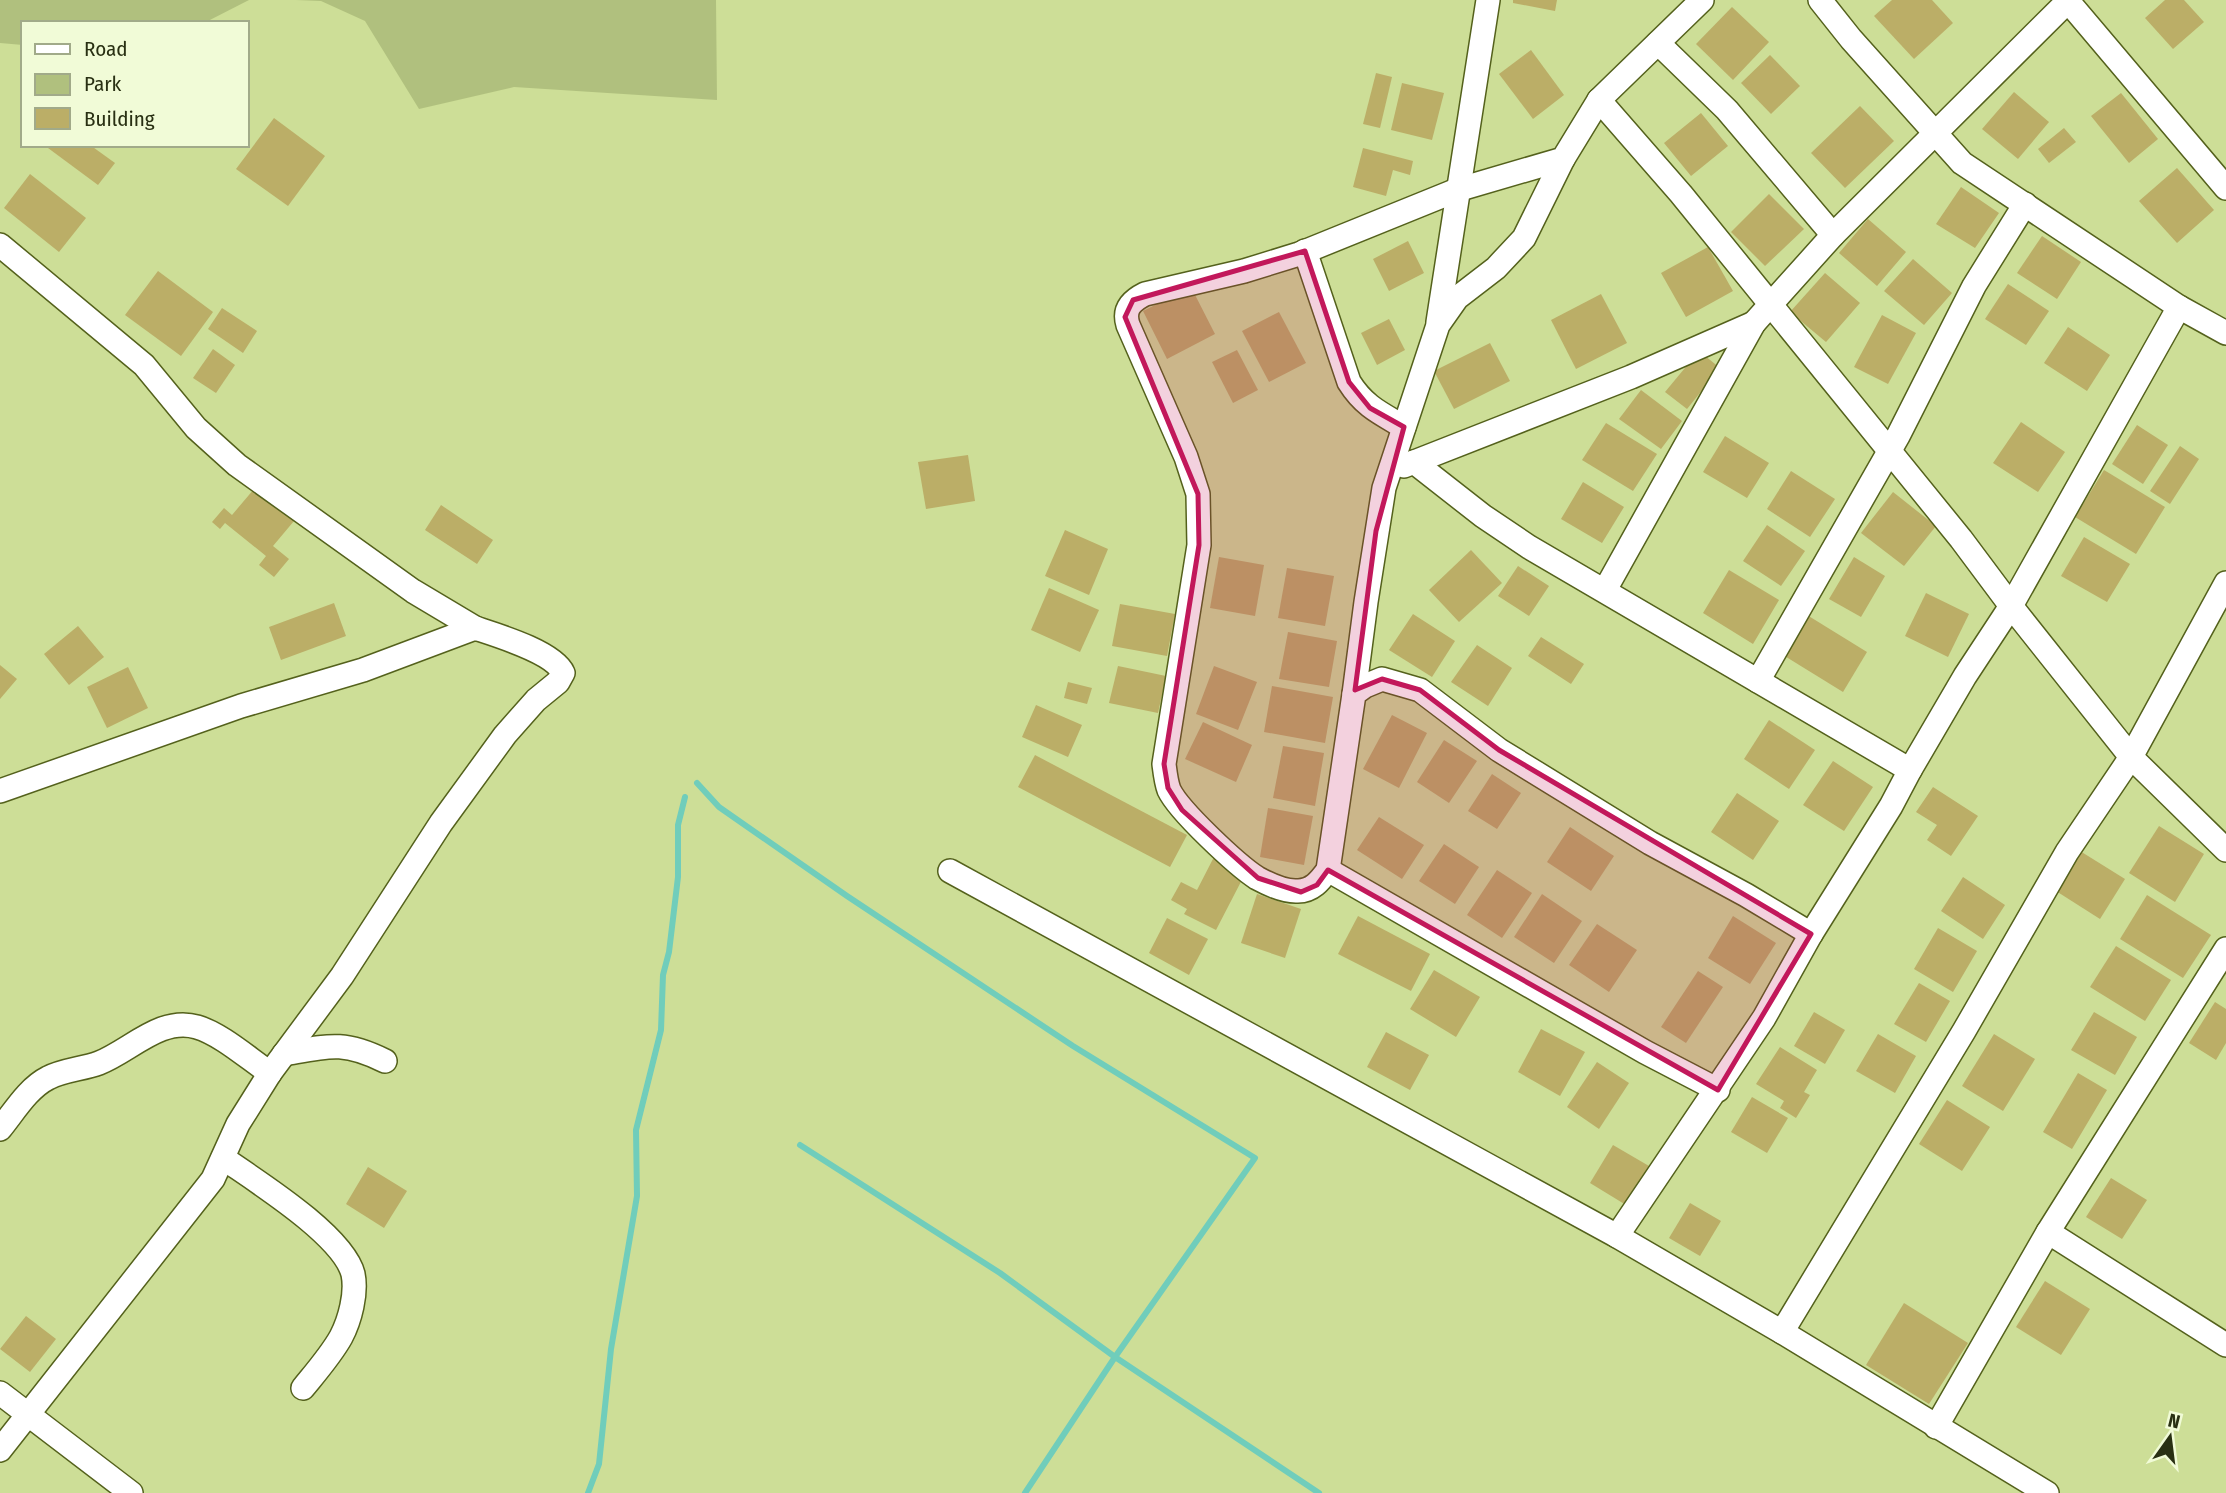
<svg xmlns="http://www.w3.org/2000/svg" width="2226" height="1493" viewBox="0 0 2226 1493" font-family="'Fira Sans Condensed',sans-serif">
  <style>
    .green { fill: #b0c07e }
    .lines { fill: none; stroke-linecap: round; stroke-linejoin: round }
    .stream { stroke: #70cdbb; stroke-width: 6 }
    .building { fill: #bbae67 }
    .minor-casing { stroke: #54611c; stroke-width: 26 }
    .minor { stroke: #fff; stroke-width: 23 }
    .marked { fill: #c2185b; fill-opacity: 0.2; stroke: #c2185b; stroke-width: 5; stroke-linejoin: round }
  </style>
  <rect width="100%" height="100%" fill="#cdde97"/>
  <g class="green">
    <polygon points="0,0 249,0 204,23 23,23 23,45 0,43"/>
    <polygon points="296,0 716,0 717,100 514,87 419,109 365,21 321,1"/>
  </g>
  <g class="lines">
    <g class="stream">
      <polyline points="697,783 719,807 847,896 1073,1046 1255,1158 1115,1357 1025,1493"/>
      <polyline points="800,1145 1000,1273 1115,1357 1319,1493"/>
      <polyline points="588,1493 599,1464 611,1349 637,1196 636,1130 661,1030 663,975 669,952 678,877 678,825 685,797"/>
    </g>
  </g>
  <g class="building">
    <polygon points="1513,0 1557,0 1555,11 1513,3"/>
    <polygon points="1892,0 1932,0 1953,23 1914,59 1874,16"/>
    <polygon points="2165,0 2184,0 2204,22 2173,49 2145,18"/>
    <polygon points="1732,7 1769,42 1733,80 1696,44"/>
    <polygon points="1531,50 1564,95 1533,119 1499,74"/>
    <polygon points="1770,55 1800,86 1771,114 1741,83"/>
    <polygon points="1376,73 1392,77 1380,128 1363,124"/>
    <polygon points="1402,83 1444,93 1432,140 1391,130"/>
    <polygon points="2014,92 2049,122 2018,159 1982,129"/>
    <polygon points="2121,93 2158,139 2129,163 2091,116"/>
    <polygon points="1860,106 1894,141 1845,188 1811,153"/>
    <polygon points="1701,113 1728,146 1691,176 1664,143"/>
    <polygon points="274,118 325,156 288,206 236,169"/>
    <polygon points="2064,128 2076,142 2049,163 2038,149"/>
    <polygon points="50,145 90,145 115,163 98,185 48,148"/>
    <polygon points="1363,148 1413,161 1410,175 1393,170 1386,196 1353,187"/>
    <polygon points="2177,168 2214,210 2177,243 2139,201"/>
    <polygon points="30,174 86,218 59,252 4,208"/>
    <polygon points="1961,187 1999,213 1975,248 1936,224"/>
    <polygon points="1769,194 1804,229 1765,266 1731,232"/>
    <polygon points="1868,219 1906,252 1877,286 1839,253"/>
    <polygon points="2042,236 2081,262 2057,299 2017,273"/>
    <polygon points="1408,241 1424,273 1389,291 1373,259"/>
    <polygon points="1708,247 1733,291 1686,317 1661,273"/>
    <polygon points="1913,259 1952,293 1924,325 1884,291"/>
    <polygon points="158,271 213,312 181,356 125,315"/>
    <polygon points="1825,273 1860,303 1826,342 1790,312"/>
    <polygon points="2008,284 2049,311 2026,345 1985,319"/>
    <polygon points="1191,287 1215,334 1167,359 1143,311"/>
    <polygon points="1601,294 1627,343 1576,369 1551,320"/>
    <polygon points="222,308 257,331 243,353 208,329"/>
    <polygon points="1279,312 1306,363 1269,382 1242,331"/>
    <polygon points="1882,315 1916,333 1888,384 1854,367"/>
    <polygon points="1389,319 1405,350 1377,365 1361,333"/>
    <polygon points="2068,327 2110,355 2087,391 2044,363"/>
    <polygon points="1490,343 1510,381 1454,409 1434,371"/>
    <polygon points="213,349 235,365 216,393 193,378"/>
    <polygon points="1237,350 1258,390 1233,403 1212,362"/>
    <polygon points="1699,351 1720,368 1687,409 1665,392"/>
    <polygon points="1641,390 1682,421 1661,449 1619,419"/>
    <polygon points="2021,422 2065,452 2038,492 1993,463"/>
    <polygon points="1606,423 1657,454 1633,491 1582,460"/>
    <polygon points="2137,425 2168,445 2143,484 2112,464"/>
    <polygon points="1725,436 1769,463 1747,498 1703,472"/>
    <polygon points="2180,446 2199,459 2170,504 2150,491"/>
    <polygon points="968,455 975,501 926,509 918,462"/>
    <polygon points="2104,470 2165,507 2136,554 2075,517"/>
    <polygon points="1791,471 1835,499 1810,537 1767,509"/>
    <polygon points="1583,482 1624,507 1602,543 1561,519"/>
    <polygon points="254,489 294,521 273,546 289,559 274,577 259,565 266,556 225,523 220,529 212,522 224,508 232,515"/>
    <polygon points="1893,492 1936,526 1904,566 1861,533"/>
    <polygon points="441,505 493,540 477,564 425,530"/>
    <polygon points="1767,525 1805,551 1781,586 1743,561"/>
    <polygon points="1065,530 1108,549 1089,595 1045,576"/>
    <polygon points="2084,537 2130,564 2107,602 2061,576"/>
    <polygon points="1471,550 1502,583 1459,622 1429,590"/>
    <polygon points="1219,557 1264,565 1255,616 1210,608"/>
    <polygon points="1854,557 1885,576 1861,617 1829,599"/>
    <polygon points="1518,566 1549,586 1529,616 1498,596"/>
    <polygon points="1287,568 1334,576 1325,626 1278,618"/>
    <polygon points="1729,570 1779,600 1753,644 1703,613"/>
    <polygon points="1049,588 1099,610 1080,652 1031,630"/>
    <polygon points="1926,593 1969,614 1948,657 1905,636"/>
    <polygon points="334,603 346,636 281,660 269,627"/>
    <polygon points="1120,604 1175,614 1167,656 1112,646"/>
    <polygon points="1413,614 1455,641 1432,677 1389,650"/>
    <polygon points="1807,615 1867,652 1843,692 1783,655"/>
    <polygon points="78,626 104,657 69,685 44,654"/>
    <polygon points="1288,632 1337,641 1329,687 1279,679"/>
    <polygon points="1541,637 1584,664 1571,684 1528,656"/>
    <polygon points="1477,645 1512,668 1488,706 1451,682"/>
    <polygon points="0,665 17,679 0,699"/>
    <polygon points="1118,666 1166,676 1158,713 1109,703"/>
    <polygon points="1214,666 1257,682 1238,730 1196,714"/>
    <polygon points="128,667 148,708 107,728 87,687"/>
    <polygon points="1068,682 1092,688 1087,704 1064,698"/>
    <polygon points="1272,686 1333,697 1325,743 1264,732"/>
    <polygon points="1036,705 1082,725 1068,757 1022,737"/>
    <polygon points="1392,715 1427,733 1399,788 1363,769"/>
    <polygon points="1769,720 1815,750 1789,789 1744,759"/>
    <polygon points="1203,722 1252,745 1236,782 1185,759"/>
    <polygon points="1444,740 1477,761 1449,803 1417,782"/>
    <polygon points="1283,746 1324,753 1315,806 1273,798"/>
    <polygon points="1035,755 1187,835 1170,867 1018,787"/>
    <polygon points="1833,761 1873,787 1844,831 1803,805"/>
    <polygon points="1492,774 1521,793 1497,829 1468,811"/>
    <polygon points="1933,787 1978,816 1951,856 1927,840 1937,825 1916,812"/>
    <polygon points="1737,793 1779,821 1753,860 1711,832"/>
    <polygon points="1268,808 1313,816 1304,865 1260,857"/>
    <polygon points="1379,817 1424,845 1402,879 1357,850"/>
    <polygon points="2159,826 2204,854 2175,902 2129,873"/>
    <polygon points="1570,827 1614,856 1591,891 1547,862"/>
    <polygon points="1444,844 1479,867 1455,904 1419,881"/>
    <polygon points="2080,851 2125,879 2100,919 2056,891"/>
    <polygon points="1215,855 1246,872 1216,930 1184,914 1187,909 1171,900 1181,882 1197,890"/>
    <polygon points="1497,870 1532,893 1502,938 1467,915"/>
    <polygon points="1963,877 2005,905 1983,939 1941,911"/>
    <polygon points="1257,894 1301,909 1285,958 1241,943"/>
    <polygon points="1542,894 1582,921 1554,963 1514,937"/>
    <polygon points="2147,895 2211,935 2183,978 2120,939"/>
    <polygon points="1358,916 1430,954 1411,991 1338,954"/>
    <polygon points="1733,916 1776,943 1750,984 1708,958"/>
    <polygon points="1167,918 1208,939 1189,975 1149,953"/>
    <polygon points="1597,924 1637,950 1609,992 1569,965"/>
    <polygon points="1938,928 1977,951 1953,992 1914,969"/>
    <polygon points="2116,946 2171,980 2145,1021 2090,987"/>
    <polygon points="1434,970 1480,997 1456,1037 1410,1009"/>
    <polygon points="1698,971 1723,987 1686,1043 1661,1027"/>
    <polygon points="1919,983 1950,1001 1926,1042 1894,1024"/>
    <polygon points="2215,1002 2226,1009 2226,1043 2216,1060 2189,1043"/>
    <polygon points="1814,1012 1845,1030 1825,1064 1794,1046"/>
    <polygon points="2094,1012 2137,1037 2115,1075 2071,1050"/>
    <polygon points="1541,1029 1585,1052 1560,1096 1518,1072"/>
    <polygon points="1386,1032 1429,1055 1410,1090 1367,1067"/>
    <polygon points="1878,1034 1916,1056 1895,1093 1856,1071"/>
    <polygon points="1994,1034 2035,1059 2003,1111 1962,1086"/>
    <polygon points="1780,1047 1817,1070 1804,1092 1810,1095 1796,1118 1780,1108 1784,1101 1756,1084"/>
    <polygon points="1597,1062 1629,1083 1599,1129 1567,1107"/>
    <polygon points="2078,1073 2107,1090 2072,1149 2043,1132"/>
    <polygon points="1752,1097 1788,1118 1767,1153 1731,1132"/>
    <polygon points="1947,1100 1990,1127 1962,1171 1919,1144"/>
    <polygon points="1613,1145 1649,1166 1626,1205 1590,1183"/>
    <polygon points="368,1167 407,1191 384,1228 346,1204"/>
    <polygon points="2111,1178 2147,1200 2122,1239 2086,1217"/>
    <polygon points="1690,1203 1721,1221 1700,1256 1669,1238"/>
    <polygon points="2045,1281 2090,1309 2061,1355 2016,1327"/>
    <polygon points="1904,1303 1968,1343 1929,1404 1866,1365"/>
    <polygon points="26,1316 56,1339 30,1372 0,1349"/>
  </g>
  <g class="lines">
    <defs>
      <g id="minor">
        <path d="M1702,0L1599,100L1563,159L1457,190L1299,254L1244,271L1145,294C1131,301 1123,309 1128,325L1186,457L1198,494L1199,545L1164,764C1165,772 1166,782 1169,790C1179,811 1237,865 1257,878C1268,884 1286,892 1298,891C1312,891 1320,881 1328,870L1354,694L1365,686L1382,679L1420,690L1499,750L1650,843L1746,895L1811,934"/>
        <polyline points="1820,0 1851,39 1962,163 2179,307 2226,333"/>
        <polyline points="2067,0 2226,188"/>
        <polyline points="1658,43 1727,110 1833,235"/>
        <polyline points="1599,100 1681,194 1961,539 2011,606 2131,757 2226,850"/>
        <polyline points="0,245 144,365 196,428 237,465 413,591 475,628"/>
        <path d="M1305,251L1349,382C1364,406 1380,413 1404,427"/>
        <polyline points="1438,322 1488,0"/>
        <polyline points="1414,462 1483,516 1529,547 1910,770"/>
        <polyline points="1404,466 1631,377 1754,323"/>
        <polyline points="1605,590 1754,323 1833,235 2069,0"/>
        <polyline points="1758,681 1898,436 1974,286 2025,204"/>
        <polyline points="1354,694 1366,602 1384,488 1438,325 1457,298 1496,268 1524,238 1563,159"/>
        <path d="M0,791L241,706L363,670L475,628C496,635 554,652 563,673L558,682L536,700L505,735L441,823L342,976L270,1073L238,1124L213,1179L0,1450"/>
        <polyline points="1328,870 1645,1052 1718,1090"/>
        <polyline points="950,871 1617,1236 1782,1332 2047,1493"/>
        <path d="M284,1054C328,1046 343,1040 385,1061"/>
        <path d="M0,1129C14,1112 28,1088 48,1078C63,1070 83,1069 99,1063C130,1051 161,1016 197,1027C221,1034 249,1059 270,1073"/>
        <path d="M223,1158C256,1181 343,1235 353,1274C357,1293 350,1320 341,1337C331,1355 316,1372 303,1388"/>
        <polyline points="2048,1232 2226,949"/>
        <polyline points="1617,1236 1764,1018 1811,934 1891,806 1910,770 1965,676 2011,606 2179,307"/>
        <polyline points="1782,1332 1964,1031 2067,852 2131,757 2226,583"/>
        <polyline points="0,1393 131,1493"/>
        <polyline points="1936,1427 2048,1232 2226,1345"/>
      </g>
    </defs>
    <use href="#minor" class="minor-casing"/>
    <use href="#minor" class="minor"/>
  </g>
  <path class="marked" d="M1305,251L1349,382L1370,408L1404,427L1376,531L1355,690L1382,679L1420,690L1499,750L1811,934L1718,1090L1328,870L1317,885L1301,892L1258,878L1182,810L1168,788L1164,764L1199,545L1198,494L1125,317L1133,300Z"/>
  <rect x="21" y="21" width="228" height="126" fill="#f1fbd7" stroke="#a1aa89" stroke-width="2"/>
  <rect x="35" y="44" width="35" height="10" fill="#ffffff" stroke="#a1aa89" stroke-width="2"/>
  <text x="84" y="56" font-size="21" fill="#293013">Road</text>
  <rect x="35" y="74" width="35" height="21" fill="#b0c07e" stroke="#a1aa89" stroke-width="2"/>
  <text x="84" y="91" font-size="21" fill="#293013">Park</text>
  <rect x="35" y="108" width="35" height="21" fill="#bbae67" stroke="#a1aa89" stroke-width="2"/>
  <text x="84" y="126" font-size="21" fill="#293013">Building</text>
  <g transform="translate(2170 1437) rotate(14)" stroke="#f1fbd7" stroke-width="5" paint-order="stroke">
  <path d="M0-5L12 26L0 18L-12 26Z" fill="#293013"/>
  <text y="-10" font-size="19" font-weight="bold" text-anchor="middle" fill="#293013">N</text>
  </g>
</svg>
